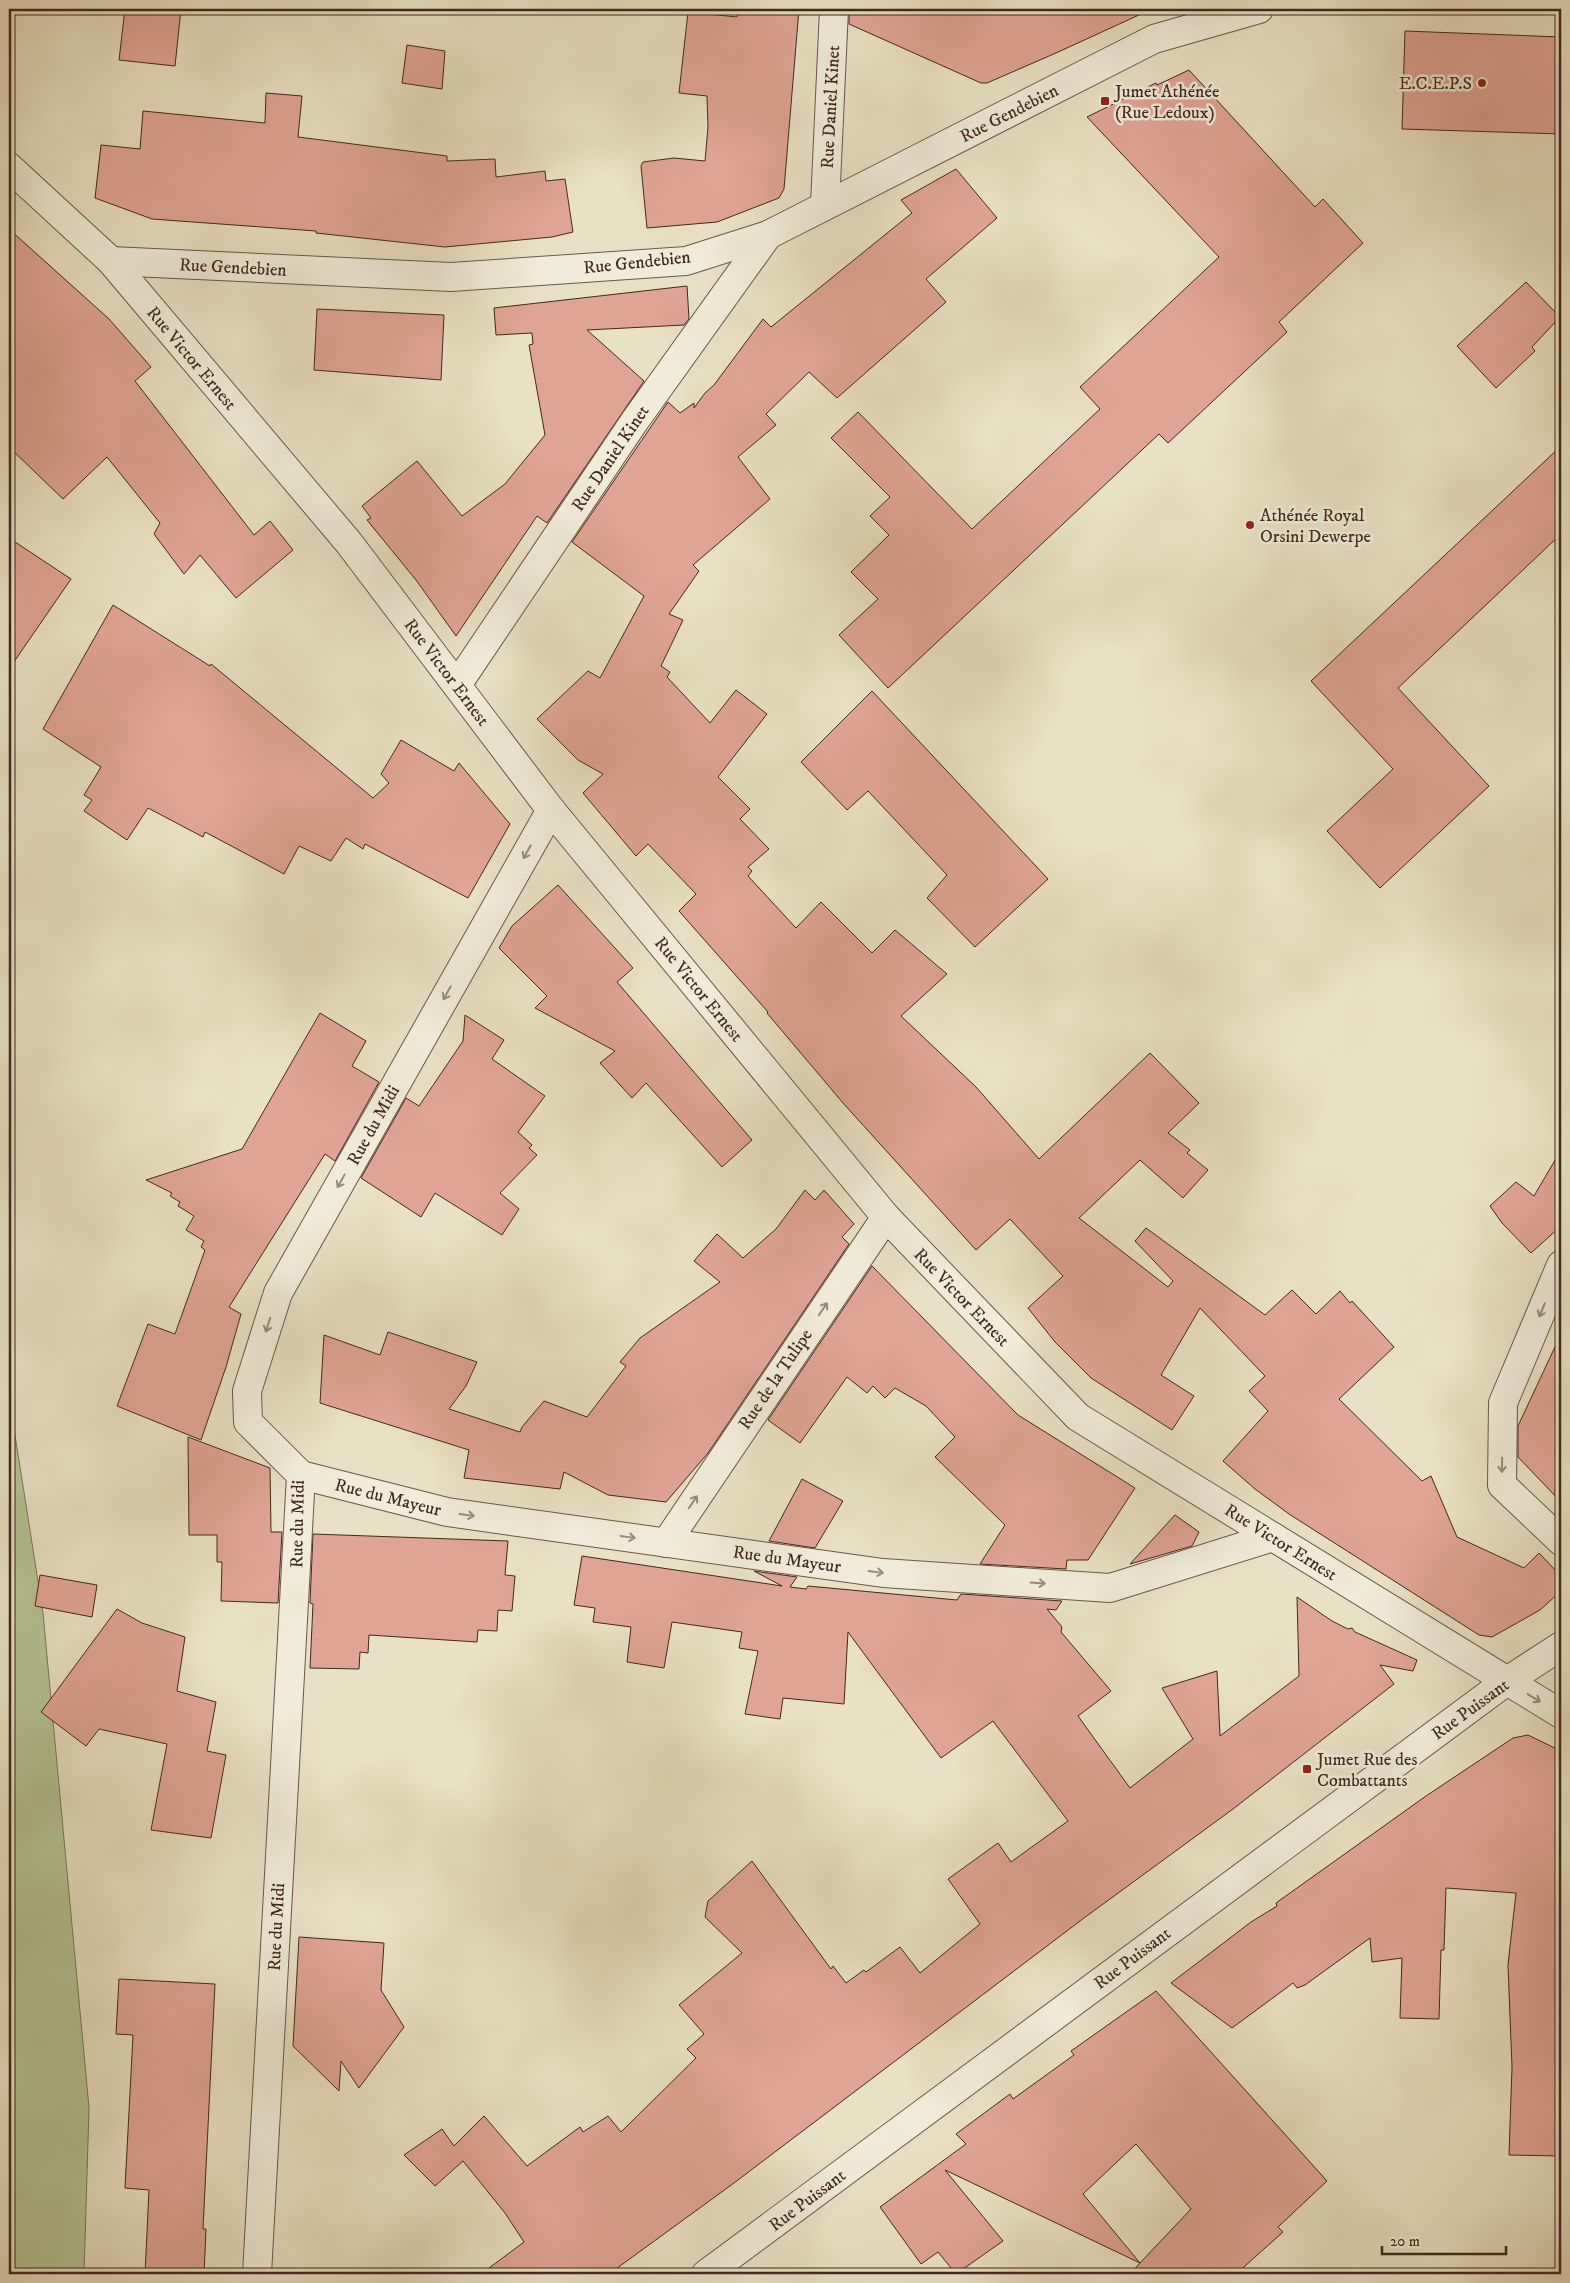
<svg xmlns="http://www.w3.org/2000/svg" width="1570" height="2283" viewBox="0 0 1570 2283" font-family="'IM FELL DW Pica',serif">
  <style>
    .green { fill: #b5c395; stroke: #7a7659 }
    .building { fill: #e0a496; stroke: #40291d; fill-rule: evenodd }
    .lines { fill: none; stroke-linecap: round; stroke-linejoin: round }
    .street-casing { stroke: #6a5747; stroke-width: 30 }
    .street { stroke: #f1ecd9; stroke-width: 28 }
    .oneway { stroke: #988a7b }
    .poi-dot { fill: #8f2418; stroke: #f1ecd9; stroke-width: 2 }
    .labels { text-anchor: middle; stroke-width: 5; stroke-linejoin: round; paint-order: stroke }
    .poi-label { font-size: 18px; fill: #40291d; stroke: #f1ecd9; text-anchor: start }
    .street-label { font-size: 18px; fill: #40291d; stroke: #f1ecd9 }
  </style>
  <rect width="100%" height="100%" fill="#e9e1c5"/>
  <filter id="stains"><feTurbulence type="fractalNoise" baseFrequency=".004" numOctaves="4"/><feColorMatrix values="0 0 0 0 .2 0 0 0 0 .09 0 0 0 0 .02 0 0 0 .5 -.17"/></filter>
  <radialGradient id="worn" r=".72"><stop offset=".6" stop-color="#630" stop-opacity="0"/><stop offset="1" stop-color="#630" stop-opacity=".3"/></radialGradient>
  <polygon class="green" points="9,1397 43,1613 89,2108 84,2274 9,2274"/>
  <g class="building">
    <polygon points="125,9 181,9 175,66 119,60"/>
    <polygon points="738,9 799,9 784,189 779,198 717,222 647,228 641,166 643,162 674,158 705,161 708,127 707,96 679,93 688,12 737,17"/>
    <polygon points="849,9 1152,9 1056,53 987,83 981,83 849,24"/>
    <polygon points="1405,31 1561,37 1561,134 1402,129"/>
    <polygon points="407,45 445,51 442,89 402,83"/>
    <polygon points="1189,70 1315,207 1323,199 1363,243 1279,322 1287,332 1168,443 1159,434 888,688 839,635 878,599 851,572 889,535 870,516 890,497 831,438 858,412 972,529 1100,409 1080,387 1219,257 1087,117 1156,83 1157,85"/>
    <polygon points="266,93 302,96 298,137 447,156 447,161 495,159 496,177 545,171 546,181 565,179 573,232 552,237 445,247 316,233 316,231 152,219 95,198 101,145 140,149 143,111 265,123"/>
    <polygon points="956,169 997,218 926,279 946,302 837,398 809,372 766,414 776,425 738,457 770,499 693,565 699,571 669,614 683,620 661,666 670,672 667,677 710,723 736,690 767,714 718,777 750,809 740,819 769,849 748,867 752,871 748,876 796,928 821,902 872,953 895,930 947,974 901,1016 976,1087 1039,1159 1150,1053 1199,1103 1168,1133 1190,1150 1187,1153 1208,1170 1183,1198 1140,1160 1079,1218 1168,1287 1173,1281 1135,1241 1146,1228 1265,1315 1292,1290 1316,1314 1340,1291 1350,1303 1352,1301 1394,1347 1339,1399 1422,1481 1431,1476 1457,1537 1524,1568 1539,1553 1561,1576 1560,1592 1540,1610 1492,1637 1479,1635 1289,1514 1255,1489 1223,1461 1268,1411 1249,1391 1265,1376 1200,1308 1161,1375 1194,1396 1172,1430 1091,1378 1055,1342 1028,1308 1063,1276 1010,1219 976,1250 843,1103 767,1013 768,1012 679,911 696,894 648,844 636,856 583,793 603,774 578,760 537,719 588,671 600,678 644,596 572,542 668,402 680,413 694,403 694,408 705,393 714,385 763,319 771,327 912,213 901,200"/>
    <polygon points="9,229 109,319 151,367 135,381 254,535 270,521 293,550 236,598 200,555 184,574 154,534 160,523 107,457 63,499 9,447"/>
    <polygon points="1526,282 1560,317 1532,347 1535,351 1496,388 1457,346"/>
    <polygon points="687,286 689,319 684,325 587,330 644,381 547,523 537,516 456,636 416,580 367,520 371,518 362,506 417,461 462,516 505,484 545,435 529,345 533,344 532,333 496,335 494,308"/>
    <polygon points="317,309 444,315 441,380 314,370"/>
    <polygon points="1561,446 1561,534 1398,688 1489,786 1380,888 1327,831 1393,769 1311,681"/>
    <polygon points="9,538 71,579 9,669"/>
    <polygon points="113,605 210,666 211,664 373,798 389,783 381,774 401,740 454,771 459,763 510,824 468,898 365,844 363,849 346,838 331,861 299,846 284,874 205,832 203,837 148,808 127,840 84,811 92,800 84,795 101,767 43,729"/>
    <polygon points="872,691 1048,879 975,947 927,898 947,875 868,791 847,810 801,762"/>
    <polygon points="558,885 633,968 617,982 752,1140 722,1167 646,1083 632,1098 600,1063 615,1051 535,1008 547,996 499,948 512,926"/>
    <polygon points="320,1013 366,1041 352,1066 379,1082 335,1161 325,1154 229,1307 241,1314 226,1367 201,1440 117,1406 148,1324 175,1334 205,1250 201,1247 204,1241 186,1230 194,1216 178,1206 180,1202 170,1196 172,1193 146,1180 242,1149"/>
    <polygon points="465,1015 504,1040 492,1059 545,1096 518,1132 532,1145 529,1148 537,1155 500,1193 519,1209 502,1235 435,1193 421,1217 361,1178 406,1098 419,1106 463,1041"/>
    <polygon points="1561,1150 1561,1226 1531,1253 1502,1223 1490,1206 1516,1182 1534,1196"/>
    <polygon points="805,1190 815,1200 824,1190 854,1224 842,1237 849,1244 708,1453 666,1502 608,1495 564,1472 560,1489 464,1478 469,1450 320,1403 324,1335 380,1355 388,1332 477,1362 466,1386 449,1409 520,1432 522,1427 544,1401 587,1417 626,1366 620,1362 640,1338 720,1282 694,1261 717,1234 743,1258 776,1229"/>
    <polygon points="872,1266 1018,1415 1135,1488 1088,1560 1067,1560 1066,1569 980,1564 1005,1525 935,1457 955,1437 926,1406 895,1388 885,1398 873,1386 867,1393 847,1377 800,1443 768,1420"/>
    <polygon points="1561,1334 1561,1502 1518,1457 1518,1426"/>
    <polygon points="188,1437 270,1468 271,1532 282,1532 278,1603 221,1601 222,1562 217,1562 217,1535 189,1535"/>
    <polygon points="802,1479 843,1501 815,1548 769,1541"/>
    <polygon points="1175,1515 1199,1532 1192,1546 1130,1564"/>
    <polygon points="313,1534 508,1541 505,1575 515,1576 512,1611 498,1610 497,1631 478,1630 477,1642 369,1635 368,1653 360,1652 359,1669 310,1668 313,1604 310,1603"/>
    <polygon points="582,1556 782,1586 754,1571 797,1577 790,1587 806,1589 808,1586 957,1600 961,1594 1062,1601 1056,1610 1047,1609 1062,1627 1061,1632 1111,1691 1078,1716 1130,1788 1193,1739 1162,1688 1217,1671 1220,1736 1299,1676 1297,1597 1332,1621 1348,1629 1352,1628 1355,1632 1417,1660 1413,1671 1380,1665 1394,1684 1233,1809 1084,1918 734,2183 609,2274 481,2274 524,2242 505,2213 463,2161 435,2186 404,2155 442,2129 454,2146 484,2116 527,2166 580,2127 583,2132 608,2116 621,2132 696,2058 687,2049 704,2034 679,2005 742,1953 705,1917 708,1901 752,1861 831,1969 833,1966 846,1983 864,1970 866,1972 900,1947 920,1973 980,1924 948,1879 998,1843 1011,1862 1068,1821 993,1721 941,1758 848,1632 844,1704 783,1698 780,1719 745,1714 758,1651 739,1648 742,1632 672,1622 664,1668 627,1662 631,1627 593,1622 595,1608 574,1605"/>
    <polygon points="40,1575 97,1585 92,1617 35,1606"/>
    <polygon points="117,1609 142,1623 185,1637 177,1691 216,1702 207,1751 226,1755 211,1838 151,1830 167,1744 99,1729 86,1746 41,1712"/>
    <polygon points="1528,1735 1561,1751 1561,2156 1509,2155 1512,2067 1508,1965 1516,1893 1446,1888 1444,1950 1441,1950 1439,2019 1400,2018 1402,1958 1372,1962 1370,1938 1305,1985 1297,1988 1293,1983 1232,2028 1171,1983 1251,1922 1277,1906 1276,1903 1426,1796 1513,1738"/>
    <polygon points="299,1937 384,1943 381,1990 404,2027 359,2088 341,2061 339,2091 293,2046"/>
    <polygon points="119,1979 215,1984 203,2229 206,2229 204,2274 145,2274 149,2190 125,2188 133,2035 116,2034"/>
    <path d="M1156,1991L1327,2181L1278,2227L1283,2232L1236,2274H1130L1140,2263L945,2170L1003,2241L956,2274L938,2252L921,2264L880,2207L966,2144L956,2134L1010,2094L1013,2099L1074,2055L1071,2051ZM1136,2144L1191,2209L1140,2263L1083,2194Z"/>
  </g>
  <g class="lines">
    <defs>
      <g id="street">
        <polyline points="9,167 111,261 349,543 551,810 886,1217 1078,1417 1561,1714"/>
        <polyline points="825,205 834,9"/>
        <polyline points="111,261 451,277 686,261 768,235 1154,39 1259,9"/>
        <polyline points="457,685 634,422 768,235"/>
        <polyline points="1561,1265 1503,1403 1502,1485 1561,1541"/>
        <polyline points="301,1475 447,1512 883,1573 1110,1588 1273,1537"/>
        <polyline points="666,1543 886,1217"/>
        <polyline points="257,2274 301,1475 248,1422 247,1391 278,1293 551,810"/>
        <polyline points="706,2274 1507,1681 1561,1646"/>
      </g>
    </defs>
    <use href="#street" class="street-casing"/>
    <use href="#street" class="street"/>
  </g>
  <defs><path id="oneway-shaft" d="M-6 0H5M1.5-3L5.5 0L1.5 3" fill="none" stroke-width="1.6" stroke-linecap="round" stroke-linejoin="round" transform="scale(1.25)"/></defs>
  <g class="oneway">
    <use href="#oneway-shaft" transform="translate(527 852) rotate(119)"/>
    <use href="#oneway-shaft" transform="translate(447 993) rotate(119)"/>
    <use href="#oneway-shaft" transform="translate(341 1181) rotate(119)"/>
    <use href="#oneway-shaft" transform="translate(823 1309) rotate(-56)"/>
    <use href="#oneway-shaft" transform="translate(1542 1310) rotate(113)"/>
    <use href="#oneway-shaft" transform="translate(268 1325) rotate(107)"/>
    <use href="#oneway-shaft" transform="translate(1502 1465) rotate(91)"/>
    <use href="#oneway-shaft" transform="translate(693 1502) rotate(-56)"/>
    <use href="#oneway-shaft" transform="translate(467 1515) rotate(8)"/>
    <use href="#oneway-shaft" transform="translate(628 1537) rotate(8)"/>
    <use href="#oneway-shaft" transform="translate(876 1572) rotate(8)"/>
    <use href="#oneway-shaft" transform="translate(1038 1583) rotate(4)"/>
    <use href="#oneway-shaft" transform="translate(1534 1698) rotate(31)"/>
  </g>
  <g class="poi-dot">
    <circle cx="1482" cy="83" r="5"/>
    <rect x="1100" y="96" width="10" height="10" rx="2.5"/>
    <circle cx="1250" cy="525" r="5"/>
    <rect x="1302" y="1764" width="10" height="10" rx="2.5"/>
  </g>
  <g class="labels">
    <g class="poi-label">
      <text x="1472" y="89" text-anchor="end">E.C.E.P.S</text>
      <text x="1115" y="97">Jumet Athénée<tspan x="1115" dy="21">(Rue Ledoux)</tspan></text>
      <text x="1260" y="521">Athénée Royal<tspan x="1260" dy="21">Orsini Dewerpe</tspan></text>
      <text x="1317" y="1765">Jumet Rue des<tspan x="1317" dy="21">Combattants</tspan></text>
    </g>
    <g class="street-label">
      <text transform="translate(830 107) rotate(-87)" y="6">Rue Daniel Kinet</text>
      <text transform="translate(1009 113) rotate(-27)" y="6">Rue Gendebien</text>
      <text transform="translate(637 262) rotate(-6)" y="6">Rue Gendebien</text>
      <text transform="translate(233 267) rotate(3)" y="6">Rue Gendebien</text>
      <text transform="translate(192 358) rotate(50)" y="6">Rue Victor Ernest</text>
      <text transform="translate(610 458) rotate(-56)" y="6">Rue Daniel Kinet</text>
      <text transform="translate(447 672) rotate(53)" y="6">Rue Victor Ernest</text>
      <text transform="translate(699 989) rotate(51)" y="6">Rue Victor Ernest</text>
      <text transform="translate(373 1125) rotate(-61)" y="6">Rue du Midi</text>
      <text transform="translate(962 1297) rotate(46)" y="6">Rue Victor Ernest</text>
      <text transform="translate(775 1379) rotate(-56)" y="6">Rue de la Tulipe</text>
      <text transform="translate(388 1497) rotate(14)" y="6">Rue du Mayeur</text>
      <text transform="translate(297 1524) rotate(-89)" y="6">Rue du Midi</text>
      <text transform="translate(1281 1542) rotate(32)" y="6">Rue Victor Ernest</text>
      <text transform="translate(787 1559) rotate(8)" y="6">Rue du Mayeur</text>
      <text transform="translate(1470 1709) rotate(-36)" y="6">Rue Puissant</text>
      <text transform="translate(276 1927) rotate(-87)" y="6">Rue du Midi</text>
      <text transform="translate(1132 1958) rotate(-37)" y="6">Rue Puissant</text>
      <text transform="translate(807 2200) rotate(-37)" y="6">Rue Puissant</text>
    </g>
  </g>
  <rect width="1570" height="2283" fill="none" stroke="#e9e1c5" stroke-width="30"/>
  <rect x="10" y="10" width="1550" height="2263" fill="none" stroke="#40291d" stroke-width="2.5"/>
  <rect x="15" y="15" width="1540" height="2253" fill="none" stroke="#40291d"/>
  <path d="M1382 2246v8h124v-8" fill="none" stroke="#40291d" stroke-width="2.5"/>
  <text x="1390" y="2246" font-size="15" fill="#40291d" stroke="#f1ecd9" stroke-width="4" paint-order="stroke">20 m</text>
  <rect width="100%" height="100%" filter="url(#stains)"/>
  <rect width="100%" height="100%" fill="url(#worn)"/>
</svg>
